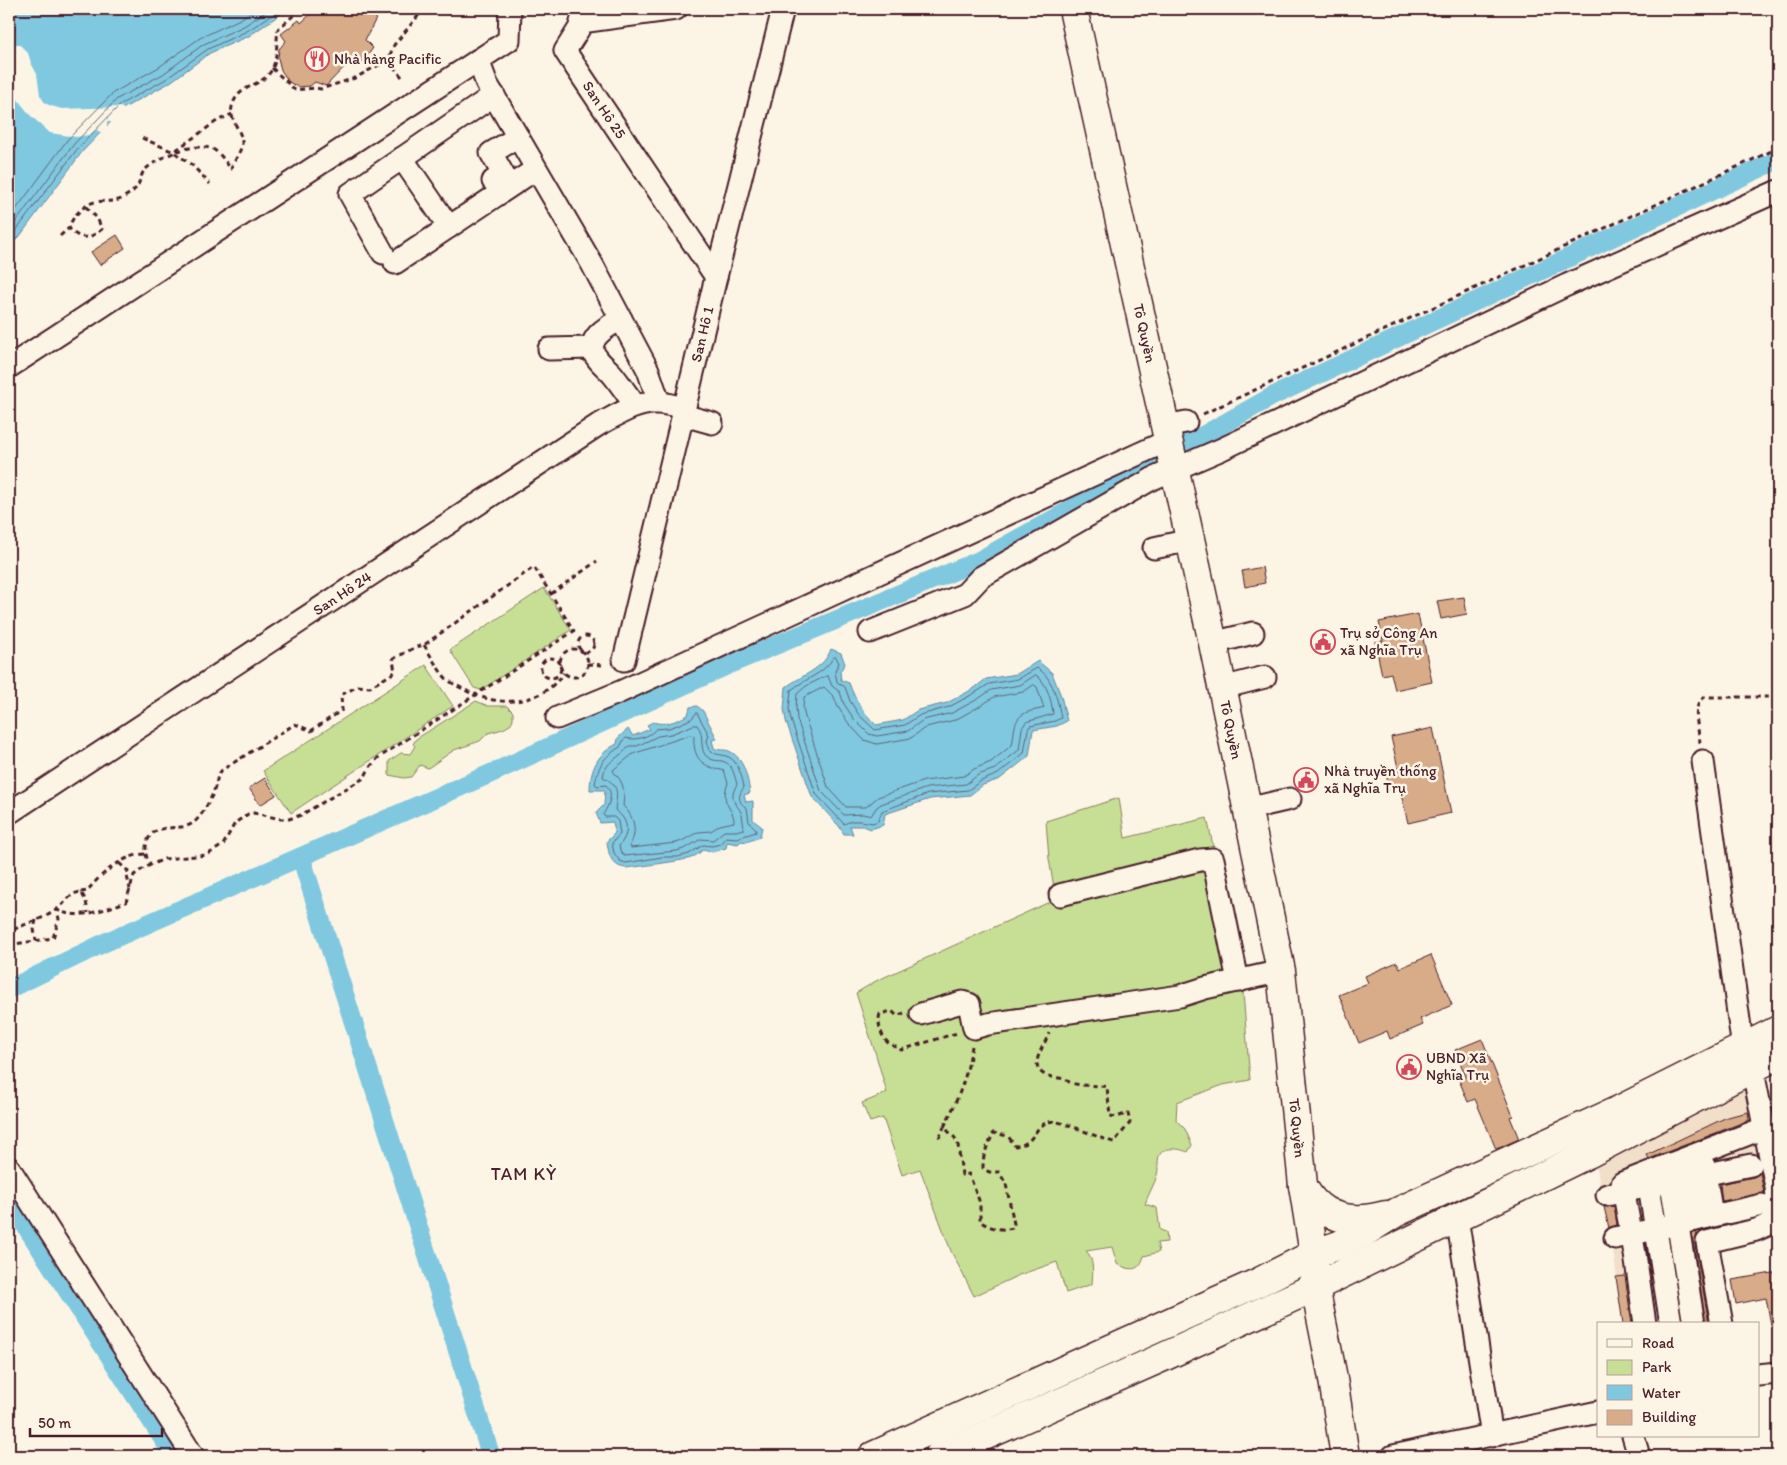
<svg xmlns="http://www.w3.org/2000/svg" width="1787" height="1465" viewBox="0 0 1787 1465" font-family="Itim,sans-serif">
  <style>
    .built { fill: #f1dfc9 }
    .green { fill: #c7df95; stroke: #887f60 }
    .water { fill: #80c8e0; stroke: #6a8498 }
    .pier { fill: #fcf5e5 }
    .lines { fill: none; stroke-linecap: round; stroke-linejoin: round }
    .shore { stroke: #606373; stroke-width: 1 }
    .canal { stroke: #80c8e0; stroke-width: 19 }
    .building { fill: #d8ab89; stroke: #4a1f2b }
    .street-casing { stroke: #4a1f2b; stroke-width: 25 }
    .secondary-casing { stroke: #4a1f2b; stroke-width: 31 }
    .path { stroke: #4a1f2b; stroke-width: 3; stroke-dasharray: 5 4; stroke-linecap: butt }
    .street { stroke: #fcf5e5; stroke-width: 21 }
    .secondary { stroke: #fcf5e5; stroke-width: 28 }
    .labels { text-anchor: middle; stroke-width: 5; stroke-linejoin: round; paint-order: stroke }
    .poi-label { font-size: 15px; fill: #4a1f2b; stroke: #fcf5e5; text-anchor: start }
    .street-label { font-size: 15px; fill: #4a1f2b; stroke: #fcf5e5 }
    .quarter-label { font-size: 18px; letter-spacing: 1px; fill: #4a1f2b; stroke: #fcf5e5 }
  </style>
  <rect width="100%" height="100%" fill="#fcf5e5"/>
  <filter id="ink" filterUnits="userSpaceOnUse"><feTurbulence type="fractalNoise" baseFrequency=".02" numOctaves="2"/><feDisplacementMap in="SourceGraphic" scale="10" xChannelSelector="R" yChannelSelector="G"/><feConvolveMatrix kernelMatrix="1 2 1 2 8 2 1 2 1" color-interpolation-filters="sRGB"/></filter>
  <g filter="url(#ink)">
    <polygon class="built" points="1751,1050 1772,1223 1707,1242 1722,1324 1623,1324 1613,1249 1600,1187 1592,1139"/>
    <g class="green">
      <polygon points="544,588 571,630 481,690 474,688 450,650"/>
      <polygon points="426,665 453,706 291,813 263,771"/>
      <polygon points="476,701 488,706 507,706 513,712 513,719 510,725 503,729 488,733 480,741 454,750 428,768 420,765 411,777 404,778 389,775 389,761 401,753 410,754 415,746 413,744 416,739"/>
      <path d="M1119,798L1125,838L1207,818L1242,980L1250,1080L1223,1085L1177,1102L1176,1120L1185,1129L1192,1145L1188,1152C1180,1149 1164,1145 1159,1156C1157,1161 1159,1169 1157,1175C1154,1186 1148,1194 1145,1204L1157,1208L1160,1230L1166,1232L1167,1242L1157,1243L1159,1252L1144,1256C1139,1273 1130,1270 1117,1264L1112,1247L1086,1251C1094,1258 1093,1273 1092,1284L1066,1293L1057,1262L1019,1275L974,1296L951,1251L920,1169L902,1175L883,1118L870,1122L862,1103L887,1093L876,1055L856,993L876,981L1056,899L1049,859L1046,821Z"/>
    </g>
    <g class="water">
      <polygon points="17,9 288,9 249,36 210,53 169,83 124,108 82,152 20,236 9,247 9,20"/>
      <path d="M831,649L841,653L845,664L840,671L841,680L849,683C855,700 863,712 876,725L903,720L918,710L947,703L973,689L986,679L1017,674L1038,661L1052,673L1061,696L1067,721L1057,726L1033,730L1029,756L1000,779L983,785L970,795L930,799L885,814L883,825L871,829L863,826H850L853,834H844L839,826L812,797L786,721L784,709L786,687C802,675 824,669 831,649Z"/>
      <path d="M697,706L703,711L717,739L712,740L714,748C719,751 724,749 729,751C744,757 748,779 750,793L744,795L746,802L753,801V820L762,827L760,837L746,842L741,841L738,844L727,842L726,848L712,852L704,849C700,852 696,856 691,858C688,860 629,868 625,868C622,867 619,867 617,865C609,860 608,849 607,841L615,833L613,822L600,823L596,813L604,805L605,790H590C590,769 598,753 617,744L618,738L628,729L633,736L650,729L647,725L653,722C666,726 676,721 688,715L690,707Z"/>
    </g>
    <polygon class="pier" points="9,37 12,43 20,45 28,53 31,63 37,74 40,95 45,103 51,106 62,109 120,107 126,110 114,122 107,122 107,127 109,128 103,134 97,130 88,135 77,137 50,133 31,116 15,96 9,75"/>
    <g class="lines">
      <g class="shore">
        <polyline points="9,219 68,139 113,93 159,67 200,38 240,19 256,9"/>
        <polyline points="9,231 74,144 117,99 163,74 204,44 244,26 270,9"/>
        <polyline points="9,240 78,148 121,104 166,79 208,49 247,31 281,9"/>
        <path d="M836,657L839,663L835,671L837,682L845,687L850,701L859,715L875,730L905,725L920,715L949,707L975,693L989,684L1018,679L1037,668C1053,677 1058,701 1061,718L1055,721L1030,726L1028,729L1024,753L998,774L981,781L968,790L928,794L882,811L878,821L872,823C862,821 854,819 844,824L816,794L791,720L789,709L791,690C805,679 824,674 833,658Z"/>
        <path d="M1036,675C1047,682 1052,702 1053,714L1026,722L1022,728L1019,750L995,769L978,775L966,784L927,788L881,804L876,808L871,816L863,814L844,815L821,791L797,719L796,708L797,694L806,686L826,676H828L832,686L840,692L844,704L854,719L869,734L877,736L908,731L923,720L952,713L978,699L991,690L1020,685Z"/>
        <path d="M1034,685L1037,687L1044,708C1039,710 1033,710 1028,712C1012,717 1015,733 1012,745L991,762L974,769L964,776L924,781L878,797L866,807H846L828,787L805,717L803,708L804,697L824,687L834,697L838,707L849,724L864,740L877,744L911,738L926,727L955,720L982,705L994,697L1023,692Z"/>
        <path d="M697,713L709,735L707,741L710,751C716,755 719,754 726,756C738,759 742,777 744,787C738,795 737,802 747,808L749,822L756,829V832L737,838L726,837L720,844L712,846L703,845L689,854L678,857H662L626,863L620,861L614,853L612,843L620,834L618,821L614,817H605L603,815C608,806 615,794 606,785L598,786L595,784C599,764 603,758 620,747L623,741L626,738C636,741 649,737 656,729L669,728L680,724L691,719Z"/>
        <path d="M694,725H697C705,735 699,745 705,755C714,763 717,759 725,762C733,765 735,778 737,784C729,799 734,800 741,812C743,816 743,824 744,829L736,831H724L713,840L701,839L686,848L677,851L624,856L620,850L619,846C630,833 629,820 615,810C617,794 620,785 603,777C604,761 621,758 629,746H637L658,736L671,734Z"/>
        <path d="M691,735L694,736C693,751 697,763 713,768C717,770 721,769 724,771L728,783C719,805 734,807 734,822L720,825L711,831L698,832L682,841L676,843L631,848L630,845C638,831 634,816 623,806C624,797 625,788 620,780C618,776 614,774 613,770L633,754Z"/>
      </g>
      <g class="canal">
        <polyline points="1186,445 1273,396 1778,160"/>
        <polyline points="301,857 491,1456"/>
        <polyline points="9,989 106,942 492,773 728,665 978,561 1151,465"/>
        <polyline points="9,1200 174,1456"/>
      </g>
    </g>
    <g class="building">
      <polygon points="316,9 381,9 365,40 373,48 360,66 352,59 326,86 315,82 310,86 298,87 289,82 281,70 278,58 279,49 286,41 281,34 299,20 301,23"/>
      <polygon points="117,235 125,248 100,265 91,252"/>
      <polygon points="1262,567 1265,583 1245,587 1242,571"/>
      <polygon points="1464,597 1467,614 1441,619 1437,601"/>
      <polygon points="1418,614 1432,682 1395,690 1391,673 1382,675 1375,642 1383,641 1379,622"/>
      <polygon points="1433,728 1451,813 1408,823 1400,790 1390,792 1385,770 1398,768 1391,737"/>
      <polygon points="265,778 276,795 260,805 249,788"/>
      <polygon points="1431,955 1452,1005 1420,1019 1423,1025 1390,1039 1387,1031 1359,1043 1339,995 1368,983 1365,976 1397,962 1400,968"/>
      <polygon points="1482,1039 1513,1116 1510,1117 1519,1139 1496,1149 1475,1099 1468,1102 1459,1080 1466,1077 1455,1050"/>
      <polygon points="1748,1112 1749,1120 1649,1159 1647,1155 1727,1117"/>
      <polygon points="1760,1173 1764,1193 1722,1201 1720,1184 1754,1177"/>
      <polygon points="1614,1206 1617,1225 1609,1228 1604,1207"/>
      <polygon points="1697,1232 1695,1244 1709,1324 1706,1324 1692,1234"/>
      <polygon points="1778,1272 1778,1325 1771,1325 1766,1298 1736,1304 1732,1280"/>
      <polygon points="1625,1276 1632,1324 1623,1324 1616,1277"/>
    </g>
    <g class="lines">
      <defs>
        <g id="street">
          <path id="s1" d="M676,9L581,22L580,27L565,51L716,277"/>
          <polyline points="478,60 487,84 592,264 648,370 659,402"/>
          <polyline points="402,158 449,227"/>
          <polyline points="493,181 503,174 491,153 518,137"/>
          <polyline points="383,253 350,194 494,95"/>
          <polyline points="395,263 536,169"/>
          <path d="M621,319C608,326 582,340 597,358C601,364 608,369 613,375C621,385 628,396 636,406"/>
          <polyline points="549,349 592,348"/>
          <polyline points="9,367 509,40 510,9"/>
          <polyline points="683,415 712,423"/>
          <polyline points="1165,426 1186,422"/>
          <polyline points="1154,548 1190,540"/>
          <polyline points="870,632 965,594 981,577 1152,479 1222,449 1567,285 1778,191"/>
          <polyline points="1213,643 1253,633"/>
          <path id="s2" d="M624,660L716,277L783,9"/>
          <polyline points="1222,688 1265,677"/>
          <polyline points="557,718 620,692 1169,440"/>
          <polyline points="1703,761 1743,1049"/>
          <polyline points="1247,809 1290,799"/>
          <path id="s3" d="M9,813L598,425C616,416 636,402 657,403C666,403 676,406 684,408"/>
          <polyline points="1060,895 1200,860 1213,859 1238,981"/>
          <polyline points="921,1014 962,1002 969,1004 974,1028 988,1024 1180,996 1205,988 1281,971"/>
          <polyline points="1703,1160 1712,1216"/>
          <polyline points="1686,1166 1696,1220"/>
          <polyline points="9,1168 193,1456"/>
          <polyline points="1647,1174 1671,1324"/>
          <polyline points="1607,1195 1751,1165"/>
          <polyline points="1457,1218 1492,1436"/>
          <polyline points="1615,1238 1762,1205"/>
          <polyline points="1645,1324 1635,1254 1622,1183 1668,1165"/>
          <polyline points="1694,1324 1668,1165 1764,1128"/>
          <polyline points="1722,1324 1707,1242 1756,1230 1772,1223 1778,1207 1776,1187 1755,1081 1754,1069"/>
          <polyline points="1758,1375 1778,1373"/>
          <polyline points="1633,1436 1639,1456"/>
          <polyline points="1393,1456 1598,1412"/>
        </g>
        <g id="secondary">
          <path id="s4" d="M1073,9L1213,643L1281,971L1303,1185L1314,1254L1315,1287L1332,1373L1345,1456"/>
          <path d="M1303,1186C1320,1220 1353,1224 1386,1215"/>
          <polyline points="873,1456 1259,1282 1314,1254 1339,1245 1365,1232 1397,1212 1621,1109 1778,1030"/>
          <polyline points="939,1456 1161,1358 1315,1287 1588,1154 1778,1055"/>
        </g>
      </defs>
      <use href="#street" class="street-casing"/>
      <use href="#secondary" class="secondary-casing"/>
      <g class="path">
        <polyline points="272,68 295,90 315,88 321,89 355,78 388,60"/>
        <polyline points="402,77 388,60 394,45 418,16 418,9"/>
        <polyline points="142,138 174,152 192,165 210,184"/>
        <polyline points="176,150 217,121 232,114"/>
        <path d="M86,207L97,218L102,229C91,239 79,241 69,228C71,218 84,204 95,202C104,200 112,203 121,199C126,196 133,192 136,188C141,182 140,173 147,168C161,156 200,138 217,152C222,156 227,164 231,169C234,160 243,150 242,140C240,129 229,119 232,107C237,85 261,87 271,71C278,60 276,42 278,29L301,9"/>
        <polyline points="60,236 69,228"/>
        <polyline points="1203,414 1778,148"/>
        <polyline points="1775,484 1778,483"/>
        <polyline points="551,594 597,561"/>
        <circle cx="586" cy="644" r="8"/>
        <path d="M424,645C431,656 437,668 445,677C450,683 458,686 465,690C499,708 540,706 564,673"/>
        <circle cx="574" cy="663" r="14"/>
        <circle cx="551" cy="668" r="10"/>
        <polyline points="588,664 603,665"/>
        <path d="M1700,743C1699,729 1690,705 1705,697H1778"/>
        <polyline points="119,863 128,871 127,876 130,889"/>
        <path d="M81,892L87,891C101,874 122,855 145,854"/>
        <polyline points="36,920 34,929 36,941"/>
        <path d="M9,937L11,931C26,923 42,920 56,910C67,903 67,894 81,892L86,901L88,913"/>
        <path d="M9,945L53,938L59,919L57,910C80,921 104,909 126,902L134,875L144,868L164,859L207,855L223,845L235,823L248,814L254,813L281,819H289L301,815L364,778L370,767L378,758L574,631L534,567L424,645L416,647L393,659L395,672L370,687L358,686L341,695L342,710L311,731L295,724L222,770C216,777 218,779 215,787C213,796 201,818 193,823C180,833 150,819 146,847C145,855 147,859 151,865"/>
        <path d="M904,1013L897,1016L892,1011L880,1014C876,1025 884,1047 898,1047L901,1050L957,1033"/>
        <path d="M972,1046C967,1077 958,1099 944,1127L955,1138L958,1145L962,1175L969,1174L980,1203V1221C989,1228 1002,1231 1013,1228L1014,1224L1006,1184L999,1172H989L983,1168C983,1150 988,1148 993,1133L1008,1136L1015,1146C1035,1145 1032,1128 1048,1122C1061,1118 1098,1139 1114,1142L1130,1123L1128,1113L1117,1117L1110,1116L1107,1087C1098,1085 1078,1086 1072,1083C1069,1083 1068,1080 1065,1079C1055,1077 1038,1078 1037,1063C1037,1054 1046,1042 1049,1033"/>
        <polyline points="939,1138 944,1127"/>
      </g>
      <use href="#street" class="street"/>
      <use href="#secondary" class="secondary"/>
    </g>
  </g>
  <defs>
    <symbol id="restaurant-ring" viewBox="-11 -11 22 22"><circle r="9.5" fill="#fcf5e5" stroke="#d1495b" stroke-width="1.5"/><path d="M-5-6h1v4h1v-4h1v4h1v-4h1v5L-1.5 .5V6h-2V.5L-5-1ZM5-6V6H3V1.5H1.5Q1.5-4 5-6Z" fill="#d1495b"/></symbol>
    <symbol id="civic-ring" viewBox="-11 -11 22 22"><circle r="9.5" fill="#fcf5e5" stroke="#d1495b" stroke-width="1.5"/><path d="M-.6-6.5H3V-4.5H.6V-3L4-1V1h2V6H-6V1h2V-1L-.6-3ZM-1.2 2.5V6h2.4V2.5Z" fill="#d1495b"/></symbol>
  </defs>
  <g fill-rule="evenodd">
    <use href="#restaurant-ring" x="303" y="45" width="28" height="28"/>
    <use href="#civic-ring" x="1309" y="628" width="28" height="28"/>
    <use href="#civic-ring" x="1292" y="766" width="28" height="28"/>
    <use href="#civic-ring" x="1395" y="1053" width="28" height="28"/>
  </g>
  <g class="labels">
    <g class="poi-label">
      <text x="334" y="64">Nhà hàng Pacific</text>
      <text x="1340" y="638">Trụ sở Công An<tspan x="1340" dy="17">xã Nghĩa Trụ</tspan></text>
      <text x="1324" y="776">Nhà truyền thống<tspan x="1324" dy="17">xã Nghĩa Trụ</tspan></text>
      <text x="1426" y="1063">UBND Xã<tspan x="1426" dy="17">Nghĩa Trụ</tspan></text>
    </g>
    <g class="street-label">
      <text dy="5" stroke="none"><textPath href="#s1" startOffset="200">San Hô 25</textPath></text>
      <text dy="5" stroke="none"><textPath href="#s4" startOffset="332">Tô Quyền</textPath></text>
      <text dy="5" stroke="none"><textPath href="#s2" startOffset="335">San Hô 1</textPath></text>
      <text dy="5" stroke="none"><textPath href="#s3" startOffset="399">San Hô 24</textPath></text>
      <text dy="5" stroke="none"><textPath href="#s4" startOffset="738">Tô Quyền</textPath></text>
      <text dy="5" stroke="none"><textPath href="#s4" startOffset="1142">Tô Quyền</textPath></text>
    </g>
    <g class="quarter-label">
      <text x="524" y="1180">TAM KỲ</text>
    </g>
  </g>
  <rect width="1787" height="1465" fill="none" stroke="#fcf5e5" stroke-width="30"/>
  <rect x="15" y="15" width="1757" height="1435" fill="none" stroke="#4a1f2b" stroke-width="2" filter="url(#ink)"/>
  <rect x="1597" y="1322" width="162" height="115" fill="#fcf5e5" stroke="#b59f9b"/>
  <rect x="1607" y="1339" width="25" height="8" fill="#fcf5e5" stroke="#b59f9b"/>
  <text x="1642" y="1348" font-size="15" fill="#4a1f2b">Road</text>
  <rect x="1607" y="1360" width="25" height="15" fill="#c7df95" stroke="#b59f9b"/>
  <text x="1642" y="1372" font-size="15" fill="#4a1f2b">Park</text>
  <rect x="1607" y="1385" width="25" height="15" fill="#80c8e0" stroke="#b59f9b"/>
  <text x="1642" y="1398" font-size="15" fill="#4a1f2b">Water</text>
  <rect x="1607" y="1410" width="25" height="15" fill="#d8ab89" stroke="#b59f9b"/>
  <text x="1642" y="1422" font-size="15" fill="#4a1f2b">Building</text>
  <path d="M30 1428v8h132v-8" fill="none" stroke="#4a1f2b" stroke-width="2.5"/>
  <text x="38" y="1428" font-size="15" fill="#4a1f2b" stroke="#fcf5e5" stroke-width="4" paint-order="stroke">50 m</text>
</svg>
